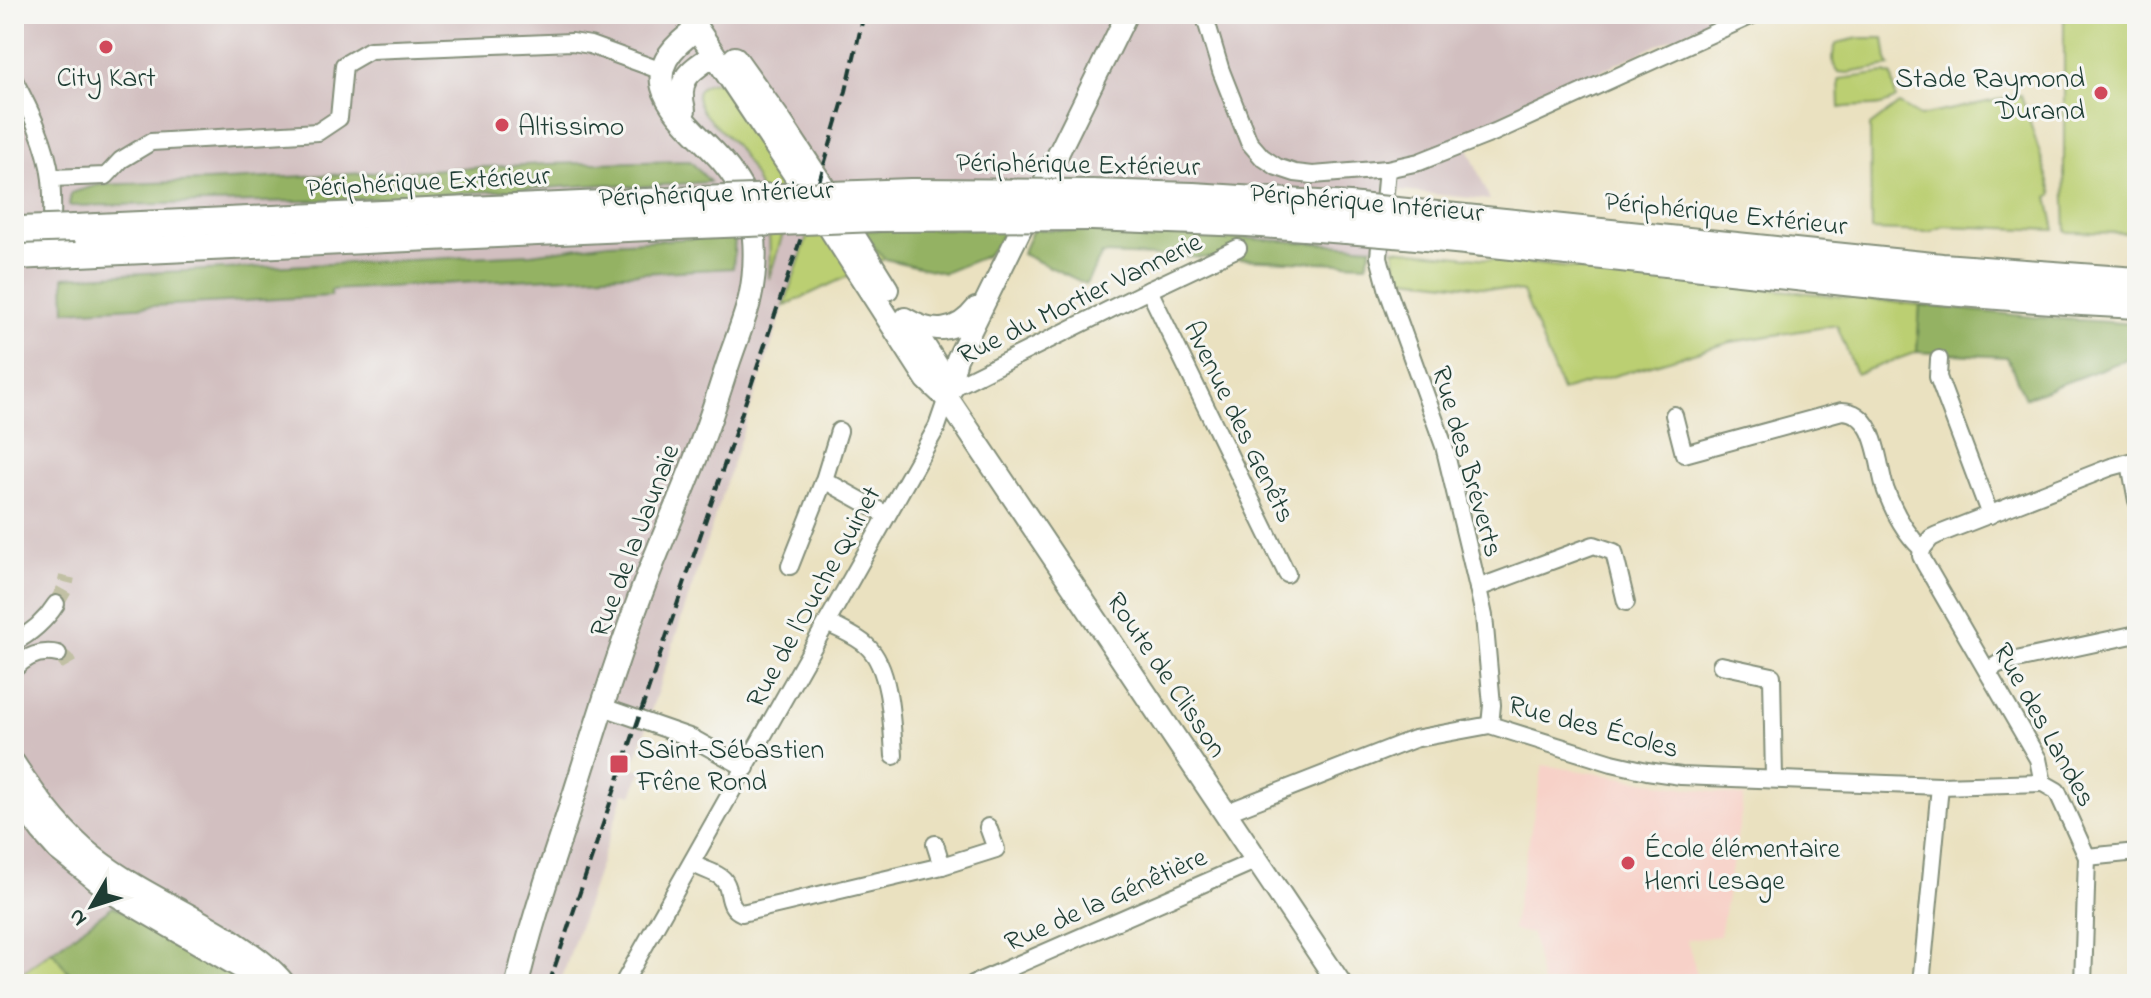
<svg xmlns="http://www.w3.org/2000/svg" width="2151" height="998" viewBox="0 0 2151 998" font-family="'Indie Flower',sans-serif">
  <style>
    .built { fill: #f7d1c8 }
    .industrial { fill: #d2bfc0 }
    .green { fill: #bbcf72; stroke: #6d8653; stroke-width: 2 }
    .forest { fill: #94b264; stroke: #5a784c; stroke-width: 2 }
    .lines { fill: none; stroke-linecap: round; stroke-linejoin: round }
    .minor-tunnel { stroke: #c1c0a4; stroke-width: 16; stroke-dasharray: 16 8; stroke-linecap: butt }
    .minor-casing { stroke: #848f7a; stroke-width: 20 }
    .tertiary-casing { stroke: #848f7a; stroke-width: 24 }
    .secondary-casing { stroke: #848f7a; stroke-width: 26 }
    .trunk-casing { stroke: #848f7a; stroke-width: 30 }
    .minor { stroke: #fff; stroke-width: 16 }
    .tertiary { stroke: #fff; stroke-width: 20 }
    .secondary { stroke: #fff; stroke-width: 22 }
    .trunk { stroke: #fff; stroke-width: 26 }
    .rail { stroke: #1f3d34; stroke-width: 4; stroke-dasharray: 12 6; stroke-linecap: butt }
    .trunk-bridge-casing { stroke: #848f7a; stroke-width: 30; stroke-linecap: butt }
    .trunk-bridge { stroke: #fff; stroke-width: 26 }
    .poi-dot { fill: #d1495b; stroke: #f6f6f2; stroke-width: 3 }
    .labels { text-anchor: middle; stroke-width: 6; stroke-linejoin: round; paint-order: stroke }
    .poi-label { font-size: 28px; fill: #1f3d34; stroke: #f6f6f2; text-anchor: start }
    .street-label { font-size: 28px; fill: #1f3d34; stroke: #f6f6f2 }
  </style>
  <rect width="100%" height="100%" fill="#f6f6f2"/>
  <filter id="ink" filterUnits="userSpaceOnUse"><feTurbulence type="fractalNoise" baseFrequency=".0125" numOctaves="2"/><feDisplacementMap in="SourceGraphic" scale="16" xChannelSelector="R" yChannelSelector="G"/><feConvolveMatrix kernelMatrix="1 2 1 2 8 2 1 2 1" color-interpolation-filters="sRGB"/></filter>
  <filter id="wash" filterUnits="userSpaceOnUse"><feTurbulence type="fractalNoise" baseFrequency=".006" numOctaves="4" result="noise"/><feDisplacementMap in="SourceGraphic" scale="32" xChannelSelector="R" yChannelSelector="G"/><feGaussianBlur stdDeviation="1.8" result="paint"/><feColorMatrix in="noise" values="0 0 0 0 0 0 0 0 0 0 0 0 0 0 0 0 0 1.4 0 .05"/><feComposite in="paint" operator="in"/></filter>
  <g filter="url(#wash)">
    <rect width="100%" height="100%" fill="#eae1c0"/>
    <polygon class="built" points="1543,765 1744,797 1720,936 1687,940 1700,984 1542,984 1532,934 1512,930"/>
    <polygon class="industrial" points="14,14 1726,14 1462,134 1490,200 1400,191 1394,249 1180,234 1006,228 809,231 651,711 652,713 632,767 642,770 632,795 624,793 560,984 253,984 113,906 14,979"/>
    <g class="green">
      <polygon points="2064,14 2137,14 2137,233 2066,232 2064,172"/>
      <path d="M1859,38H1884L1887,60L1890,66L1847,73L1838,72C1831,64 1832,51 1837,43Z"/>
      <path d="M1885,73L1892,76L1896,99C1879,110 1859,104 1840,108L1839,79Z"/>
      <path d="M716,82L721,83L795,194L769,279C772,226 768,188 734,144C723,130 703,119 698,101C694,88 705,83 716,82Z"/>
      <polygon points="2021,95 2053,194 2048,197 2055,230 1944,226 1929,232 1871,230 1870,126 1899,104 1920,116"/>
      <polygon points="859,230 885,259 784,306 809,231"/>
      <polygon points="1394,249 1920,305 1917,352 1856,374 1837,325 1731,342 1562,391 1523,292 1397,277"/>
      <polygon points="52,951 78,984 14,984 14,979"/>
    </g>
    <g class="forest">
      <polygon points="690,161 710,182 634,187 610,184 347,200 69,206 71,193 98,185 208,181 545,164"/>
      <polygon points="1006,228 997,244 986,256 944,273 885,259 859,230"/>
      <polygon points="1033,229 1180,234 1372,247 1366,264 1102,254 1086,284 1022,254"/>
      <polygon points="735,236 733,268 331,290 331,296 65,311 64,277 531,254 608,243"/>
      <polygon points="1920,305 2034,317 2137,324 2137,358 2130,358 2025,398 2007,357 1917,352"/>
      <polygon points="113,906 253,984 78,984 52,951"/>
    </g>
  </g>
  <g filter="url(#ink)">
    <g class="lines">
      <g class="minor-tunnel">
        <polyline points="56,604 64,590 67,577"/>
        <polyline points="58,654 66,660 71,669"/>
      </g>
      <defs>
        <g id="minor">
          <polyline points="1204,14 1221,71 1249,142 1262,157 1277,167 1295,173 1313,175 1387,169 1419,162 1495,132 1755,14"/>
          <path d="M14,80C30,110 47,144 51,179C53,197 52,216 52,235"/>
          <polyline points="1387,169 1379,257 1388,291 1444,446 1478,588 1484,616 1492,705 1490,725"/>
          <polyline points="51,178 106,176 121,160 151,142 318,132 339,118 344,65 370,50 572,42 590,45 662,71"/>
          <polyline points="1149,290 1287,574"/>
          <polyline points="1939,359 1938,377 1990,515"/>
          <path d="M1674,415L1684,454L1842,411C1878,412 1877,466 1886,491C1895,514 1905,533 1922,549"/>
          <polyline points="839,431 824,480 887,515"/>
          <polyline points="2130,463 2137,501"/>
          <polyline points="1922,549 1921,556 1925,564 2038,759 2043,783 2057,791 2087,857 2083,984"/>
          <polyline points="1922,549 1931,538 1937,535 2111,467 2137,460"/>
          <polyline points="790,566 824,480"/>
          <polyline points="1478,588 1594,545 1614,552 1626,602"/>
          <path d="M828,623C840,630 857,636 867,646C891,668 892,725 894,756"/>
          <path d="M14,642C30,634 46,620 56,604"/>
          <polyline points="1721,665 1772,676 1774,779"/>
          <path d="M14,669C26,656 42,650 58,654"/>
          <polyline points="1988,671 1998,664 2137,634"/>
          <polyline points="603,707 692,738 746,768"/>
          <polyline points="1225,813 1414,739 1490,725 1612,763 1647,771 1681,776 1940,786 2043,783"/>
          <polyline points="2087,857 2137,852"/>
          <path d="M693,863C701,870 715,871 723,879C733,890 725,906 742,913L942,866L935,844"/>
          <polyline points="942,866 996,849 988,827"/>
          <polyline points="623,984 937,427 947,398 958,385 1149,290 1238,248"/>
          <polyline points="973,984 1257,860"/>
          <polyline points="1921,984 1940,786"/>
        </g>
        <g id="tertiary">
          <path d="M905,318C932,334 956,334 976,308"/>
          <polyline points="947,398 957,359 1127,14"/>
        </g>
        <g id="secondary">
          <polyline points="687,14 813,202 927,379 947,398 1340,984"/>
          <polyline points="735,58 780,121 819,180 887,289"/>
          <path d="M684,110C676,78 690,71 714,55"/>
          <polyline points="917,335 940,371 946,397"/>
          <path d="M14,764C36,798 62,833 94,858C136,891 187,912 232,941C251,954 270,966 284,984"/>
          <polyline points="14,793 42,831 58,849 115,894 249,972 274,984"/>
          <path d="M517,984C531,923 552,864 571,805C596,726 620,647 650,570C667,527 686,485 702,441C712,415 720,388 729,361C736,340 745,319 750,298C757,267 757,220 743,191C735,177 725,163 714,152C674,110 628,76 697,29"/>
        </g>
        <g id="trunk">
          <polyline points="1091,193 1193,196 1349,206"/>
          <polyline points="1407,212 1942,267 2137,281"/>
          <polyline points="1092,217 1247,223 1346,230"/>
          <polyline points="75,228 646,202"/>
          <path d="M1406,235C1649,259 1892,293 2137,305"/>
          <polyline points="14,256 649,227"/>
        </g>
      </defs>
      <use href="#minor" class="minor-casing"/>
      <use href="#tertiary" class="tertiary-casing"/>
      <use href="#secondary" class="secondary-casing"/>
      <use href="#trunk" class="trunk-casing"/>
      <use href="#minor" class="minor"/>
      <use href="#tertiary" class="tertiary"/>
      <use href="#secondary" class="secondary"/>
      <use href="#trunk" class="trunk"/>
      <polyline class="rail" points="549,984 813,202 846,91 864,14"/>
      <defs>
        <g id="trunk-bridge">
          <polyline points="646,202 911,192 1091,193"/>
          <polyline points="1349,206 1407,212"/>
          <polyline points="649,227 877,218 1092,217"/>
          <polyline points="19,230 75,228"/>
          <polyline points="1346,230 1406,235"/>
        </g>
      </defs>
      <use href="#trunk-bridge" class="trunk-bridge-casing"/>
      <use href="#trunk-bridge" class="trunk-bridge"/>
    </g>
  </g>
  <g class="poi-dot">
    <circle cx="106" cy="47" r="8"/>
    <circle cx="2101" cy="93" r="8"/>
    <circle cx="502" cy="125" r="8"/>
    <rect x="609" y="754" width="20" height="20" rx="4"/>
    <circle cx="1628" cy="863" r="8"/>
  </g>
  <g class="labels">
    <g class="poi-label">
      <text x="106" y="86" text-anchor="middle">City Kart</text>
      <text x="2085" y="87" text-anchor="end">Stade Raymond<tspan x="2085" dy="32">Durand</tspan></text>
      <text x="518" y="135">Altissimo</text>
      <text x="637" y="758">Saint-Sébastien<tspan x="637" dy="32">Frêne Rond</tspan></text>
      <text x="1644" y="857">École élémentaire<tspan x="1644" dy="32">Henri Lesage</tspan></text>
    </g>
    <g class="street-label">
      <text transform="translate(1078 163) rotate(1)" y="10">Périphérique Extérieur</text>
      <text transform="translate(428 180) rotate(-3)" y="10">Périphérique Extérieur</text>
      <text transform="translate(716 192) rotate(-2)" y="10">Périphérique Intérieur</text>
      <text transform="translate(1367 201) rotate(5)" y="10">Périphérique Intérieur</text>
      <text transform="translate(1726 212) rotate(6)" y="10">Périphérique Extérieur</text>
      <text transform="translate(1079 297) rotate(-26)" y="10">Rue du Mortier Vannerie</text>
      <text transform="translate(1241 421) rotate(64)" y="10">Avenue des Genêts</text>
      <text transform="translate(1469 461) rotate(74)" y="10">Rue des Bréverts</text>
      <text transform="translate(633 540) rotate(-69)" y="10">Rue de la Jaunaie</text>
      <text transform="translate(812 596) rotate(-61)" y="10">Rue de l'Ouche Quinet</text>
      <text transform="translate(1168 674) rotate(56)" y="10">Route de Clisson</text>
      <text transform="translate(2046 724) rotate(61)" y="10">Rue des Landes</text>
      <text transform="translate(1594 725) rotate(15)" y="10">Rue des Écoles</text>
      <text transform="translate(1105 898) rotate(-24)" y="10">Rue de la Génêtière</text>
    </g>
  </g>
  <rect width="2151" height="998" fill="none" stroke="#f6f6f2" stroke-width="48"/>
  <g transform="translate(92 906) rotate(231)" stroke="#f6f6f2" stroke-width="6" paint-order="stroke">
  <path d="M0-6L14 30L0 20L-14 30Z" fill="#1f3d34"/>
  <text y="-12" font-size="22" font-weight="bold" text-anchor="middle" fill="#1f3d34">N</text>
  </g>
</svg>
